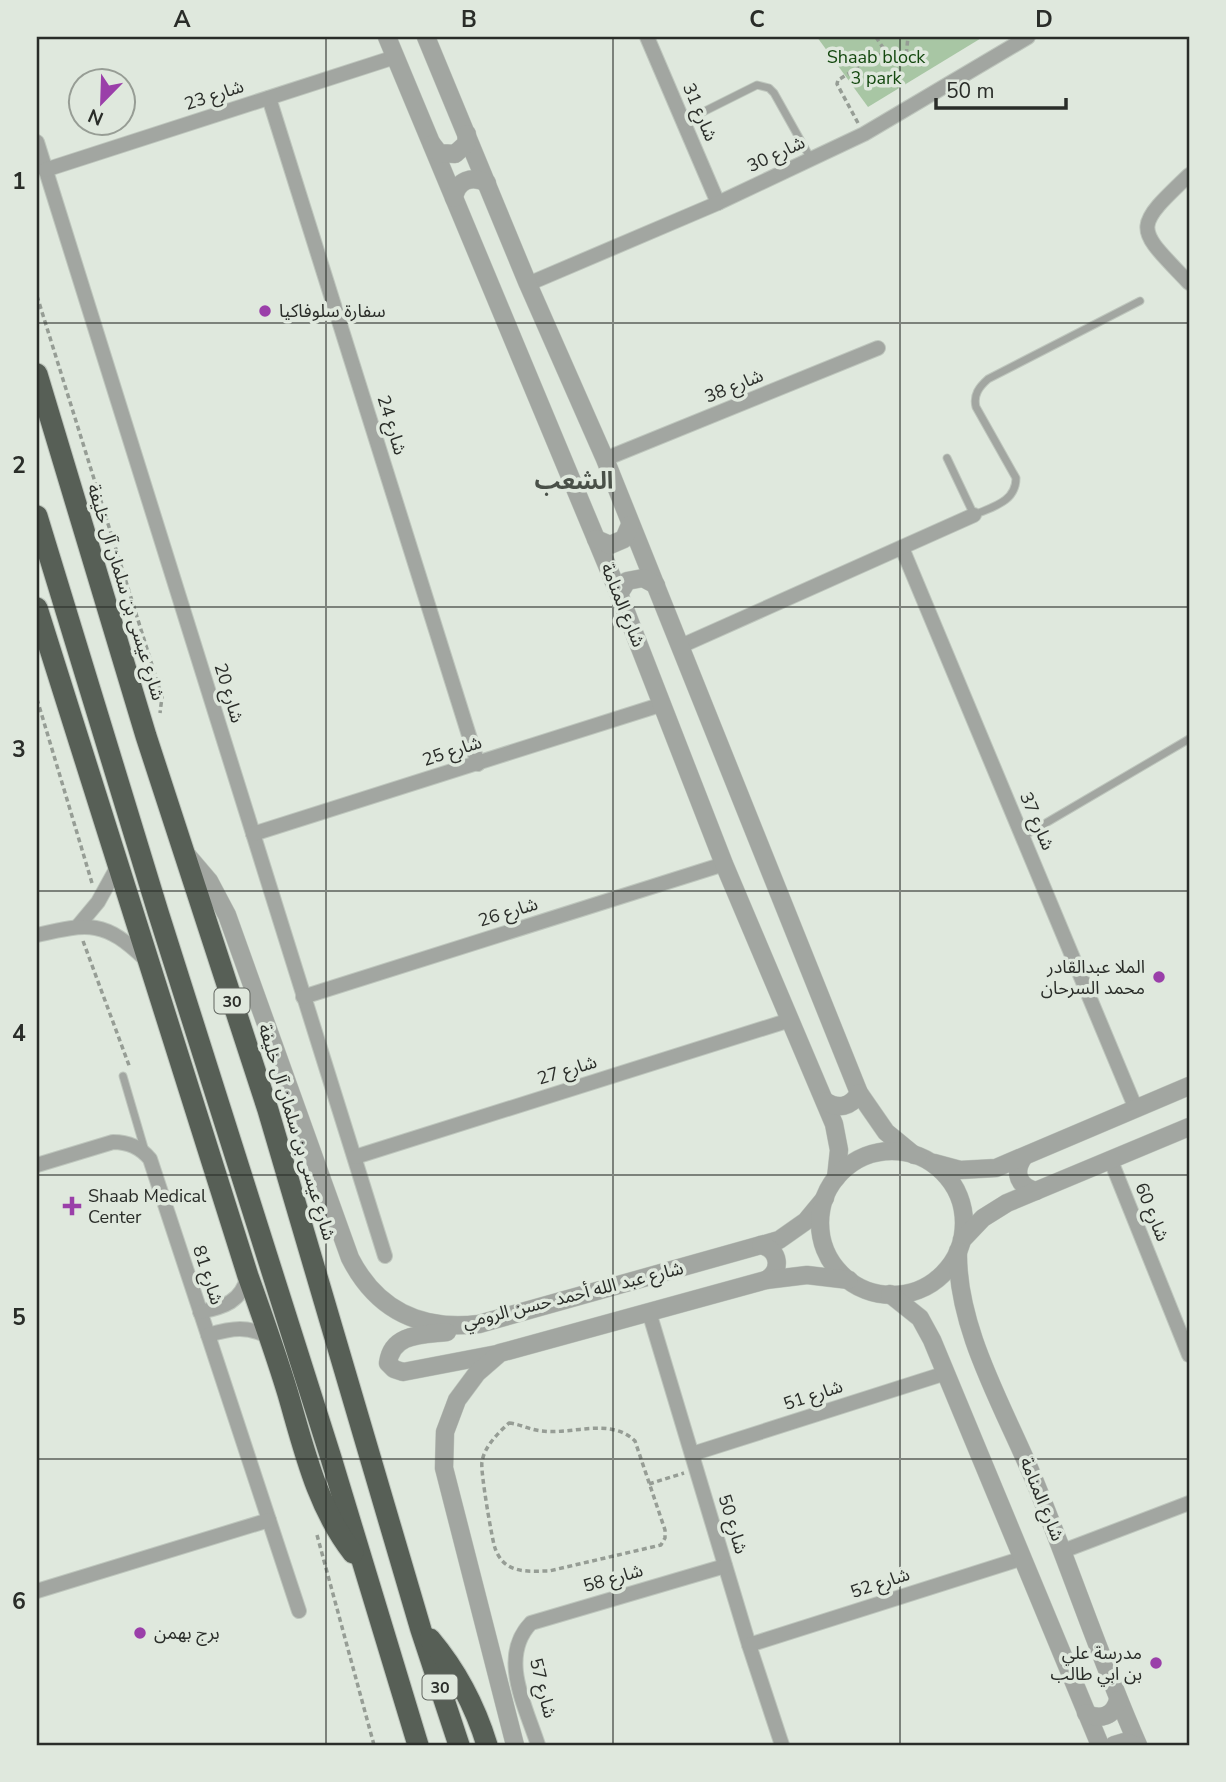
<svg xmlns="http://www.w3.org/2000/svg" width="1226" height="1782" viewBox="0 0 1226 1782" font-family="'Nunito Sans','Noto Sans Arabic',sans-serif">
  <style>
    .green { fill: #a8c6a4 }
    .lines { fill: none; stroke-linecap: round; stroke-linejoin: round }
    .service-casing { stroke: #bec6bd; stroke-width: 9 }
    .minor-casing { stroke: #bec6bd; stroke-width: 16 }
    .tertiary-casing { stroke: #bec6bd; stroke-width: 19 }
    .motorway-casing { stroke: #bec6bd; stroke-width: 23 }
    .path { stroke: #969d95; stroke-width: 3.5; stroke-dasharray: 5 3.5; stroke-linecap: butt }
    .service { stroke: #a2a6a1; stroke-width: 7 }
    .minor { stroke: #a2a6a1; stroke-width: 14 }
    .tertiary { stroke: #a2a6a1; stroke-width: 18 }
    .motorway { stroke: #575f56; stroke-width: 21 }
    .grid { fill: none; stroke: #2a2d29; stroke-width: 2; stroke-opacity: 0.55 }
    .poi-dot { fill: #9a3fa9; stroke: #dfe8dd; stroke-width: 2.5 }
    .labels { text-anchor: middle; stroke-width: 7; stroke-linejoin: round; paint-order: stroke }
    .shield { fill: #dfe8dd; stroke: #60655f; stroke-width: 2 }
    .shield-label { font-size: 16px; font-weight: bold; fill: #2a2d29 }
    .park-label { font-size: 18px; fill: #154910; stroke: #dfe8dd }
    .street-label { font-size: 18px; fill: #2a2d29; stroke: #dfe8dd }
    .poi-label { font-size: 18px; fill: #2a2d29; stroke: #dfe8dd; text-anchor: start }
    .district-label { font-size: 24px; font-weight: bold; fill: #495048; stroke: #dfe8dd }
    .neatline { fill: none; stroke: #2a2d29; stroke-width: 2.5 }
    .grid-label { font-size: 23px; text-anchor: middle; font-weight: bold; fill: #2a2d29 }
  </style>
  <rect width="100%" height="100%" fill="#dfe8dd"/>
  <polygon class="green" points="817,37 983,37 868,107"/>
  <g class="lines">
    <defs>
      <g id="service">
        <polyline points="683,122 757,85 769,88 774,93 811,159"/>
        <path d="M947,458L974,515C992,507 1016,502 1016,478L976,407C973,395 979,387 988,379L1140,301"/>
        <polyline points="1022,837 1189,739"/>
        <polyline points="123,1076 145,1151"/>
      </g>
      <g id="minor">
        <polyline points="647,37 718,203"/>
        <polyline points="269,98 478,764"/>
        <polyline points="37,142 385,1256"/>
        <polyline points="45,170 395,57"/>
        <path d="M1189,175C1131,230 1136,227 1189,283"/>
        <polyline points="528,284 718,203 864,134 1028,37"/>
        <polyline points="605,459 878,348"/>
        <polyline points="902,548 1136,1109"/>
        <polyline points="681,646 974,515"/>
        <polyline points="253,834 663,704"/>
        <polyline points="78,926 98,902 119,864"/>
        <path d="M37,935C89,923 105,920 146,960"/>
        <polyline points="303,997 724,864"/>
        <polyline points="355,1157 790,1020"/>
        <polyline points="1111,1161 1189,1355"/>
        <path d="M37,1165L113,1142C128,1142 141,1148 150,1159L299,1611"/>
        <path d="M200,1312C224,1307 241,1302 248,1276"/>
        <polyline points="649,1312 749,1645 782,1745"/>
        <path d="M208,1335C232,1328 248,1325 271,1338"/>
        <polyline points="692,1454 946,1373"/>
        <polyline points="1063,1551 1189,1503"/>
        <polyline points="37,1591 269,1520"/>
        <polyline points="749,1645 1023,1558"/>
        <path d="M538,1745C526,1707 498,1657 531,1623L725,1566"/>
      </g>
      <g id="tertiary">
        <polyline points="387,37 619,594 724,864 834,1124 839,1150 836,1178"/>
        <polyline points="426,37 528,284 605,459 859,1093 886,1132 914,1155"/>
        <polyline points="432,144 439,153 455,154 466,144 467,134"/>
        <path d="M454,198C457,180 472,175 487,183"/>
        <polyline points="596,539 610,545 624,539 630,525"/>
        <polyline points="619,594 627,581 643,578 656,585"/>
        <path d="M186,854L209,881L227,915L350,1258C377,1311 421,1331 479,1324L779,1240L806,1221L825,1198"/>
        <path d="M825,1101C838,1110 851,1107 859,1093"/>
        <circle cx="892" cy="1223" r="72"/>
        <path d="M1023,1158C1013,1173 1019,1187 1036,1191"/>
        <polyline points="934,1163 960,1170 996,1168 1189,1086"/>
        <polyline points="962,1240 983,1218 1007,1203 1189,1127"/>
        <path d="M761,1245C780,1250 782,1271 766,1280"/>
        <path d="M958,1251C956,1331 1008,1414 1037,1487C1072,1573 1101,1661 1138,1745"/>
        <polyline points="890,1294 920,1318 932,1340 1100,1745"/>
        <path d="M447,1332C422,1335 392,1333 388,1363L394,1369L403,1372L497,1354"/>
        <path d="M1086,1713C1100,1721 1114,1716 1118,1700"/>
        <polyline points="515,1745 444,1468 445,1432 457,1400 477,1373 500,1353 766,1280 807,1275 849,1280"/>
        <polyline points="1114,1745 1124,1742 1135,1745"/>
      </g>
      <g id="motorway">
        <polyline points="37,374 146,736 268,1110 421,1630 459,1745"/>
        <polyline points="37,516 158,912 331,1458 418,1745"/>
        <path d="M37,608L248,1276C262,1315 276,1354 288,1394C304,1449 317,1507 353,1553"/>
        <path d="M430,1639C457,1671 475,1706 487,1745"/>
      </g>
    </defs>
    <use href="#service" class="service-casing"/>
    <use href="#minor" class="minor-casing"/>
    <use href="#tertiary" class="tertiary-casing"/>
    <use href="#motorway" class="motorway-casing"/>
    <g class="path">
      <path d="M876,37C883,48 889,58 903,59L906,56L908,37"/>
      <polyline points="858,123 837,84 838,80 885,52"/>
      <polyline points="37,296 162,697 160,713"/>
      <polyline points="37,699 92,883"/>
      <polyline points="83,941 130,1068"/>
      <path d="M509,1423C520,1424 530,1430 542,1431C571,1435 611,1417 635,1441L665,1530V1538L661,1545L549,1571C535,1571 519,1573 507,1565C501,1561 497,1554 495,1548C492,1540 480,1469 482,1462C484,1447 498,1433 509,1423Z"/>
      <polyline points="649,1484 684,1473"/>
      <polyline points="317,1535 374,1745"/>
    </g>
    <use href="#service" class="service"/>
    <use href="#minor" class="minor"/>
    <use href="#tertiary" class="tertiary"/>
    <use href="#motorway" class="motorway"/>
  </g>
  <path class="grid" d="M326,37V1745M613,37V1745M900,37V1745M37,323H1189M37,607H1189M37,891H1189M37,1175H1189M37,1459H1189"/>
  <g class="poi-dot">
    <circle cx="265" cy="311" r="7"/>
    <circle cx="1159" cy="977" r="7"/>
    <path d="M68.5 1195.5h7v7h7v7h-7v7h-7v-7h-7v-7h7z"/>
    <circle cx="140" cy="1633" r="7"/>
    <circle cx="1156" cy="1663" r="7"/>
  </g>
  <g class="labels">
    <g class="shield">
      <rect x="214.5" y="988.5" width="35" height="25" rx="5"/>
      <rect x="422.5" y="1674.5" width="35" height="25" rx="5"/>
    </g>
    <g class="shield-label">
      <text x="232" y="1007">30</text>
      <text x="440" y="1693">30</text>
    </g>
    <g class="park-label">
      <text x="876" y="63">Shaab block<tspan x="876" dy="21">3 park</tspan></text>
    </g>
    <g class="street-label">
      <text transform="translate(214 95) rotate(-18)" y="6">شارع 23</text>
      <text transform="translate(700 112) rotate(67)" y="6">شارع 31</text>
      <text transform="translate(776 154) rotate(-25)" y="6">شارع 30</text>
      <text transform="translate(734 386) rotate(-22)" y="6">شارع 38</text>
      <text transform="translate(392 425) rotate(73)" y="6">شارع 24</text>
      <text transform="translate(126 592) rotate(73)" y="6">شارع عيسى بن سلمان آل خليفة</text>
      <text transform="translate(623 605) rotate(68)" y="6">شارع المنامة</text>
      <text transform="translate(229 693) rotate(73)" y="6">شارع 20</text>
      <text transform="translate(452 751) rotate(-18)" y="6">شارع 25</text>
      <text transform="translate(1037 821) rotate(67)" y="6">شارع 37</text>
      <text transform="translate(508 912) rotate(-17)" y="6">شارع 26</text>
      <text transform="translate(567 1070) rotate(-17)" y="6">شارع 27</text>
      <text transform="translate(297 1132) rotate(73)" y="6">شارع عيسى بن سلمان آل خليفة</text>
      <text transform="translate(1152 1212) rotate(68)" y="6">شارع 60</text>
      <text transform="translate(208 1275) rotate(72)" y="6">شارع 81</text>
      <text transform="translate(573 1295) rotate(-14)" y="6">شارع عبد الله أحمد حسن الرومي</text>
      <text transform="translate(813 1395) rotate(-18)" y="6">شارع 51</text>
      <text transform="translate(1042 1499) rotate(68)" y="6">شارع المنامة</text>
      <text transform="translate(733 1524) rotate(73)" y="6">شارع 50</text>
      <text transform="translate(613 1578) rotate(-16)" y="6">شارع 58</text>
      <text transform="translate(880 1583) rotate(-18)" y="6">شارع 52</text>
      <text transform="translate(543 1688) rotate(76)" y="6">شارع 57</text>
    </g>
    <g class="poi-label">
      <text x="279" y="317">سفارة سلوفاكيا</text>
      <text x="1145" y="973" text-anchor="end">الملا عبدالقادر<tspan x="1145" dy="21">محمد السرحان</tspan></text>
      <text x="88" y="1202">Shaab Medical<tspan x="88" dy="21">Center</tspan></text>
      <text x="154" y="1639">برج بهمن</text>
      <text x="1142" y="1659" text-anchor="end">مدرسة علي<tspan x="1142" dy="21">بن ابي طالب</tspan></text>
    </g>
    <g class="district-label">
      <text x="574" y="489">الشعب</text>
    </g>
  </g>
  <rect width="1226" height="1782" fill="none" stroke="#dfe8dd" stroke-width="77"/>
  <g transform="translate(102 102) rotate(203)"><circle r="33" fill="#dfe8dd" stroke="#979d95" stroke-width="2"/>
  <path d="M0-5L12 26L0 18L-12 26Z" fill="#9a3fa9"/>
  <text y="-10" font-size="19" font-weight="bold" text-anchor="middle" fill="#2a2d29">N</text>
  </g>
  <path d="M936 98v10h130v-10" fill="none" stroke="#2a2d29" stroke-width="3.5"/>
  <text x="946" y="98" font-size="21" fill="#2a2d29" stroke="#dfe8dd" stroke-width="5" paint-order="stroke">50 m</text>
  <rect x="38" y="38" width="1150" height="1706" class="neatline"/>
  <g class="grid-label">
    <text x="182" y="27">A</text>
    <text x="469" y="27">B</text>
    <text x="757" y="27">C</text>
    <text x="1044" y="27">D</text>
    <text x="19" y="189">1</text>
    <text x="19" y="473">2</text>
    <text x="19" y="757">3</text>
    <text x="19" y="1041">4</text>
    <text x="19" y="1325">5</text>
    <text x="19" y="1609">6</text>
  </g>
</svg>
